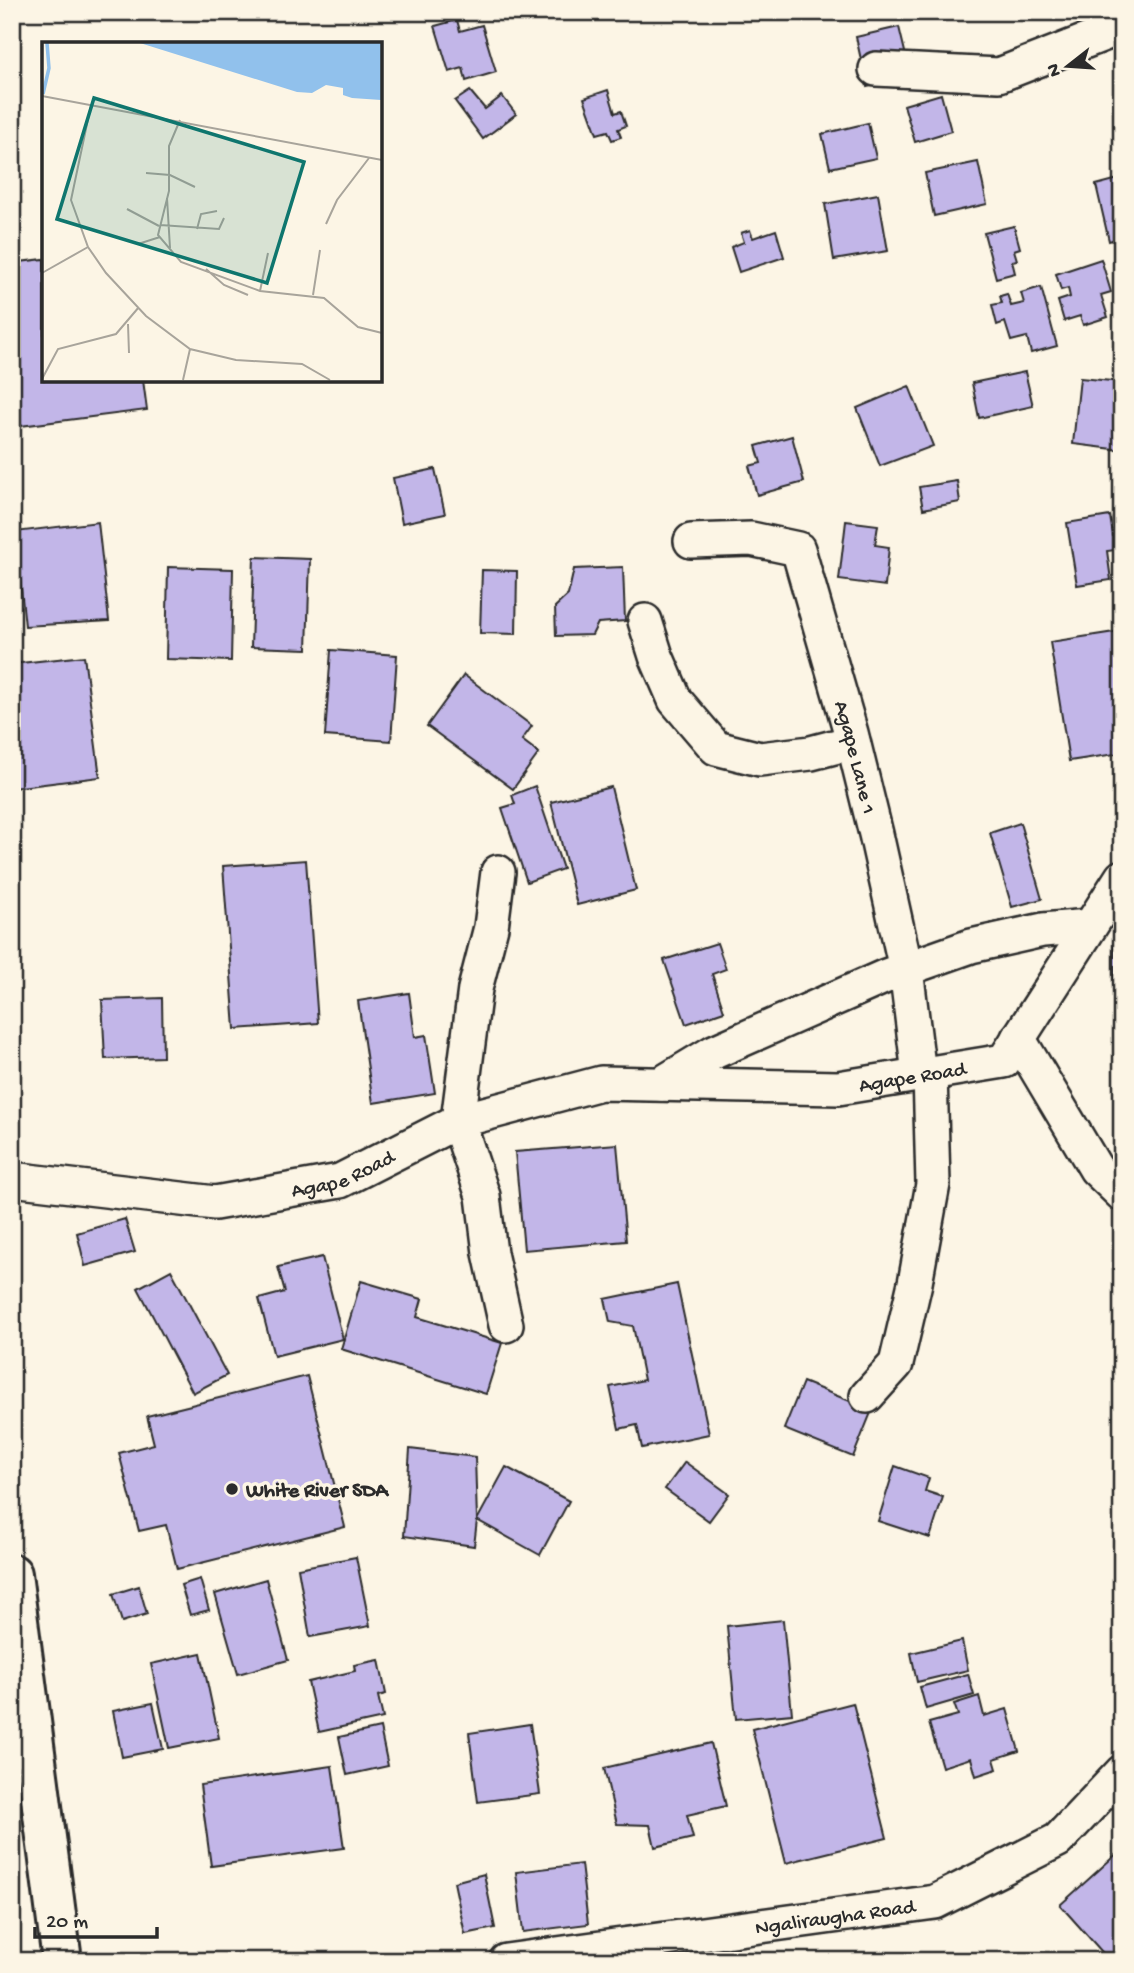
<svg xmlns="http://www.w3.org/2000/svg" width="1134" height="1973" viewBox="0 0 1134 1973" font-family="'Gochi Hand',sans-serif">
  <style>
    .building { fill: #c2b6e8; stroke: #2b2b2b; stroke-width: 2 }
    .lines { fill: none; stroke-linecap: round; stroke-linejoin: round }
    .minor-casing { stroke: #2b2b2b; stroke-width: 38 }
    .secondary-casing { stroke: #2b2b2b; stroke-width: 44 }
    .minor { stroke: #fcf5e5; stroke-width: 33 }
    .secondary { stroke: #fcf5e5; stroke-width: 38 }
    .poi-dot { fill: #2b2b2b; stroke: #fcf5e5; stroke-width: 2.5 }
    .labels { text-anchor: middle; stroke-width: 7; stroke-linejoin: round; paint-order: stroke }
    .street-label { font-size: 21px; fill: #2b2b2b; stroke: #fcf5e5 }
    .poi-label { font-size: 21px; font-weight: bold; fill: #2b2b2b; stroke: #fcf5e5; text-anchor: start }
    .inset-river { fill: none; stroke: #91c1ec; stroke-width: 3.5 }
    .inset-road { fill: none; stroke: #a8a49b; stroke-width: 2 }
    .view { fill: #0f766e; fill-opacity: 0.15; stroke: #0f766e; stroke-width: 3.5 }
    .inset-edge { fill: none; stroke: #2b2b2b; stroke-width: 3.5 }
  </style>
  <rect width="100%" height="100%" fill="#fcf5e5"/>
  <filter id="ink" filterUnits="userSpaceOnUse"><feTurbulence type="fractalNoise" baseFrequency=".0143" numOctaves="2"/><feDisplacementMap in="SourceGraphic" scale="14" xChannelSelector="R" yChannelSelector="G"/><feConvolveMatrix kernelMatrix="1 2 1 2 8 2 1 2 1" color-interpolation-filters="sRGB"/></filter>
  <g filter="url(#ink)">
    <g class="building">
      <polygon points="457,20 460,31 482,25 496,72 466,81 463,68 449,72 435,26"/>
      <polygon points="899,27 911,77 867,87 856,37"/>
      <polygon points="608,90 615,113 621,111 626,126 618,129 621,137 612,140 608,131 597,134 584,98"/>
      <polygon points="470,91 485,109 502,96 516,114 483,139 455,101"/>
      <polygon points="941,94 951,131 915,142 904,105"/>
      <polygon points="868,123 876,158 830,168 822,134"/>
      <polygon points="978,162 987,204 934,216 925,173"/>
      <polygon points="1122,178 1122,237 1109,241 1096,185"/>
      <polygon points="878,194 888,251 834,260 825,204"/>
      <polygon points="1014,226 1020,248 1014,250 1017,260 1012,261 1015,273 996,278 984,233"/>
      <polygon points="750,230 753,238 776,230 784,257 739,272 731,247 744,242 741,233"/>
      <polygon points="44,259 44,380 143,380 147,410 12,427 12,263"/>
      <polygon points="1101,259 1111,292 1101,295 1108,317 1083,325 1080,316 1064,321 1058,301 1070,297 1068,288 1061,290 1056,274"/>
      <polygon points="1041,287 1057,346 1031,353 1027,337 1011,341 1005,322 997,325 992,305 1002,303 1000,296 1007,294 1011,306 1024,303 1021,293"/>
      <polygon points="1025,372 1033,406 979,418 972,383"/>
      <polygon points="1080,378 1122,382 1122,450 1073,444"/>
      <polygon points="909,386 933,446 880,466 857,408"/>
      <polygon points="792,436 804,482 757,495 749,466 761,463 756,446"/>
      <polygon points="435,469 445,514 402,523 393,478"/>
      <polygon points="957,481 960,502 923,509 919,487"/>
      <polygon points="1110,516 1113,536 1122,535 1122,549 1107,551 1111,580 1077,585 1067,523"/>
      <polygon points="846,521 878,525 875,545 889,547 885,586 839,580"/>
      <polygon points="98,522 109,621 25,626 15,532"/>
      <polygon points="254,557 310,559 307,649 251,647"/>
      <polygon points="168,567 233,569 231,661 166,659"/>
      <polygon points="623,567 625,621 598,623 592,635 556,636 555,607 568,595 574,569"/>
      <polygon points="482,570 517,571 516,634 480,633"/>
      <polygon points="1121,631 1122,753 1069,761 1050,642"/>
      <polygon points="331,650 397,655 391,741 325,736"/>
      <polygon points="84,656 100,777 12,788 12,664"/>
      <polygon points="464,675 532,726 522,740 539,753 513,789 427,726"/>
      <polygon points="535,786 563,869 527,882 502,808 515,804 512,795"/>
      <polygon points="611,787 636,890 577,905 551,802"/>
      <polygon points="1020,823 1042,899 1012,907 990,833"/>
      <polygon points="306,860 318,1023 235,1029 223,866"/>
      <polygon points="717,943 726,969 712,974 724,1011 686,1024 664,960"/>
      <rect x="1114" y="943" width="8" height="63"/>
      <polygon points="409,993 415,1037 426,1035 435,1093 373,1103 358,1001"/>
      <polygon points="162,998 163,1057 105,1059 102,1000"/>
      <polygon points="617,1144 626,1241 524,1250 515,1152"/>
      <polygon points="125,1219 135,1252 85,1266 77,1233"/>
      <polygon points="322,1257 343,1339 274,1356 259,1299 285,1292 278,1267"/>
      <polygon points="171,1270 227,1375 193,1393 138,1288"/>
      <polygon points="361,1281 422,1299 417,1317 502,1343 486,1394 341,1349"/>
      <polygon points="677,1284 709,1434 642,1448 637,1425 619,1429 610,1387 644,1380 633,1326 610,1322 605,1299"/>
      <polygon points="307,1376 345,1527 177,1569 166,1525 139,1531 119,1453 154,1444 147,1416"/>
      <polygon points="803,1382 872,1410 853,1457 784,1429"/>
      <polygon points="410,1449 475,1457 477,1520 474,1546 404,1536"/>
      <polygon points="685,1462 729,1494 709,1521 665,1489"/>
      <polygon points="895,1466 929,1478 925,1491 943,1497 930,1538 878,1521"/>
      <polygon points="506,1467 569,1501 540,1555 477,1520"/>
      <polygon points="356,1557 370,1626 310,1637 298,1568"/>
      <polygon points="200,1579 209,1610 190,1615 181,1585"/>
      <polygon points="266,1579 288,1660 238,1674 215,1594"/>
      <polygon points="139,1586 147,1614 122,1622 113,1594"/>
      <polygon points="783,1620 792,1714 736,1719 727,1626"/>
      <polygon points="962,1641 968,1670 917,1682 911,1653"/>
      <polygon points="201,1653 219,1738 169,1748 151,1664"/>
      <polygon points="379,1660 386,1694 378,1696 383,1718 319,1732 308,1682 355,1671 354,1665"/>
      <polygon points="968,1674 974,1695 926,1709 920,1687"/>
      <polygon points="979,1696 984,1716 1007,1709 1019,1751 994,1759 997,1769 976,1776 971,1758 942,1767 929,1723 958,1715 954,1704"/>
      <polygon points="153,1703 163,1749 122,1757 113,1711"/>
      <polygon points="853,1703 887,1838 786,1863 752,1729"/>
      <polygon points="530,1724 540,1794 478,1802 469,1733"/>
      <polygon points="380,1728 388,1766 347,1775 339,1737"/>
      <polygon points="711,1743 726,1806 687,1815 693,1838 655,1847 650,1825 617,1824 604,1768"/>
      <polygon points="332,1766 344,1848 211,1866 200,1785"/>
      <polygon points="1122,1849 1122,1961 1110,1961 1060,1905"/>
      <polygon points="581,1864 588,1924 523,1932 516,1872"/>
      <polygon points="484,1874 495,1928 465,1934 454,1882"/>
    </g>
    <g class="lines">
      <defs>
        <g id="minor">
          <polyline points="876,69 999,75 1122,27"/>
          <path id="s1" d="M691,541L751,539L798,549L851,733L876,834L906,969L919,1074"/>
          <polyline points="645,621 656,656 675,700 716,748 760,759 811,753 853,742"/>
          <polyline points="498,872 491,927 475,989 458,1121 483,1196 490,1253 506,1325"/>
          <polyline points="1018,1038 1096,1169 1122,1194"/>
          <polyline points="661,1084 714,1052 886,976 971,946 1043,930 1089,926"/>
          <path id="s2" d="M12,1179L215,1203L340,1181L458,1121L601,1083L838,1088L1004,1061L1122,877"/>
          <polyline points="867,1396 896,1364 915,1283 933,1184 930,1073"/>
          <path id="s3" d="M506,1961L935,1902L1058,1840L1122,1772"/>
        </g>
        <polyline id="secondary" points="12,1574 62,1961"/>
      </defs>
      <use href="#minor" class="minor-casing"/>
      <use href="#secondary" class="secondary-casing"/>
      <use href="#minor" class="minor"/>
      <use href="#secondary" class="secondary"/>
    </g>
  </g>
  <circle class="poi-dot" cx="232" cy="1489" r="7"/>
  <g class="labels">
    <g class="street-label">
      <text dy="7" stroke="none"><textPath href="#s1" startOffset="324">Agape Lane 1</textPath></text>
      <text dy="7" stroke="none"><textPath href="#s2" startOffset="924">Agape Road</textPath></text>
      <text dy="7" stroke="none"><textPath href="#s2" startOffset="336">Agape Road</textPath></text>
      <text dy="7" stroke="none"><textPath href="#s3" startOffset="332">Ngaliraugha Road</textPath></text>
    </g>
    <g class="poi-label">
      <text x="246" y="1496">White River SDA</text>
    </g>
  </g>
  <g transform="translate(42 42)">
    <rect width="340" height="340" fill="#fcf5e5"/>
    <path d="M98,1H339V58L310,56L301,53V46L284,43L270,51L255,50Z" fill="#91c1ec"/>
    <path class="inset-river" d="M1,52L7,26L5,1"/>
    <path class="inset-road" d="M0,54L340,118M49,63L29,158L46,205L64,231L104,274L148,307L194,318L260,322L288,338M138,78L127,104V149L116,193L139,220L218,249L282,256L316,285L340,291M104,131L128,133L153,145M125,156L128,206M85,167L117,184M284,182L295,158L327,116M118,183L177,187L182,176M155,187L159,172L175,169M96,202L118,195M164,227L182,243L206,253M0,231L46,205M218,249L226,211M271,253L278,208M86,282L87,311M0,337L16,307L74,292L97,265M141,338L148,307"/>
    <path class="view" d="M52,56L262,120L225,241L15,177Z"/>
    <rect width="340" height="340" class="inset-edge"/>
  </g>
  <rect width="1134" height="1973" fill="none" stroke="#fcf5e5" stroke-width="42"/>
  <rect x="21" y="21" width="1092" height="1931" fill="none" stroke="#2b2b2b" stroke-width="2.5" filter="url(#ink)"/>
  <g transform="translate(1068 66) rotate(253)" stroke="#fcf5e5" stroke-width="5" paint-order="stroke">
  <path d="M0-5L12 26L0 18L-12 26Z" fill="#2b2b2b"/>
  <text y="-10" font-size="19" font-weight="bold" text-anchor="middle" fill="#2b2b2b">N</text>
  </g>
  <path d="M35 1927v10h122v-10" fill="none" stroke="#2b2b2b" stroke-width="3.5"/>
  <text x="46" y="1927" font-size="21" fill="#2b2b2b" stroke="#fcf5e5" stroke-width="5" paint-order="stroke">20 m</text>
</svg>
